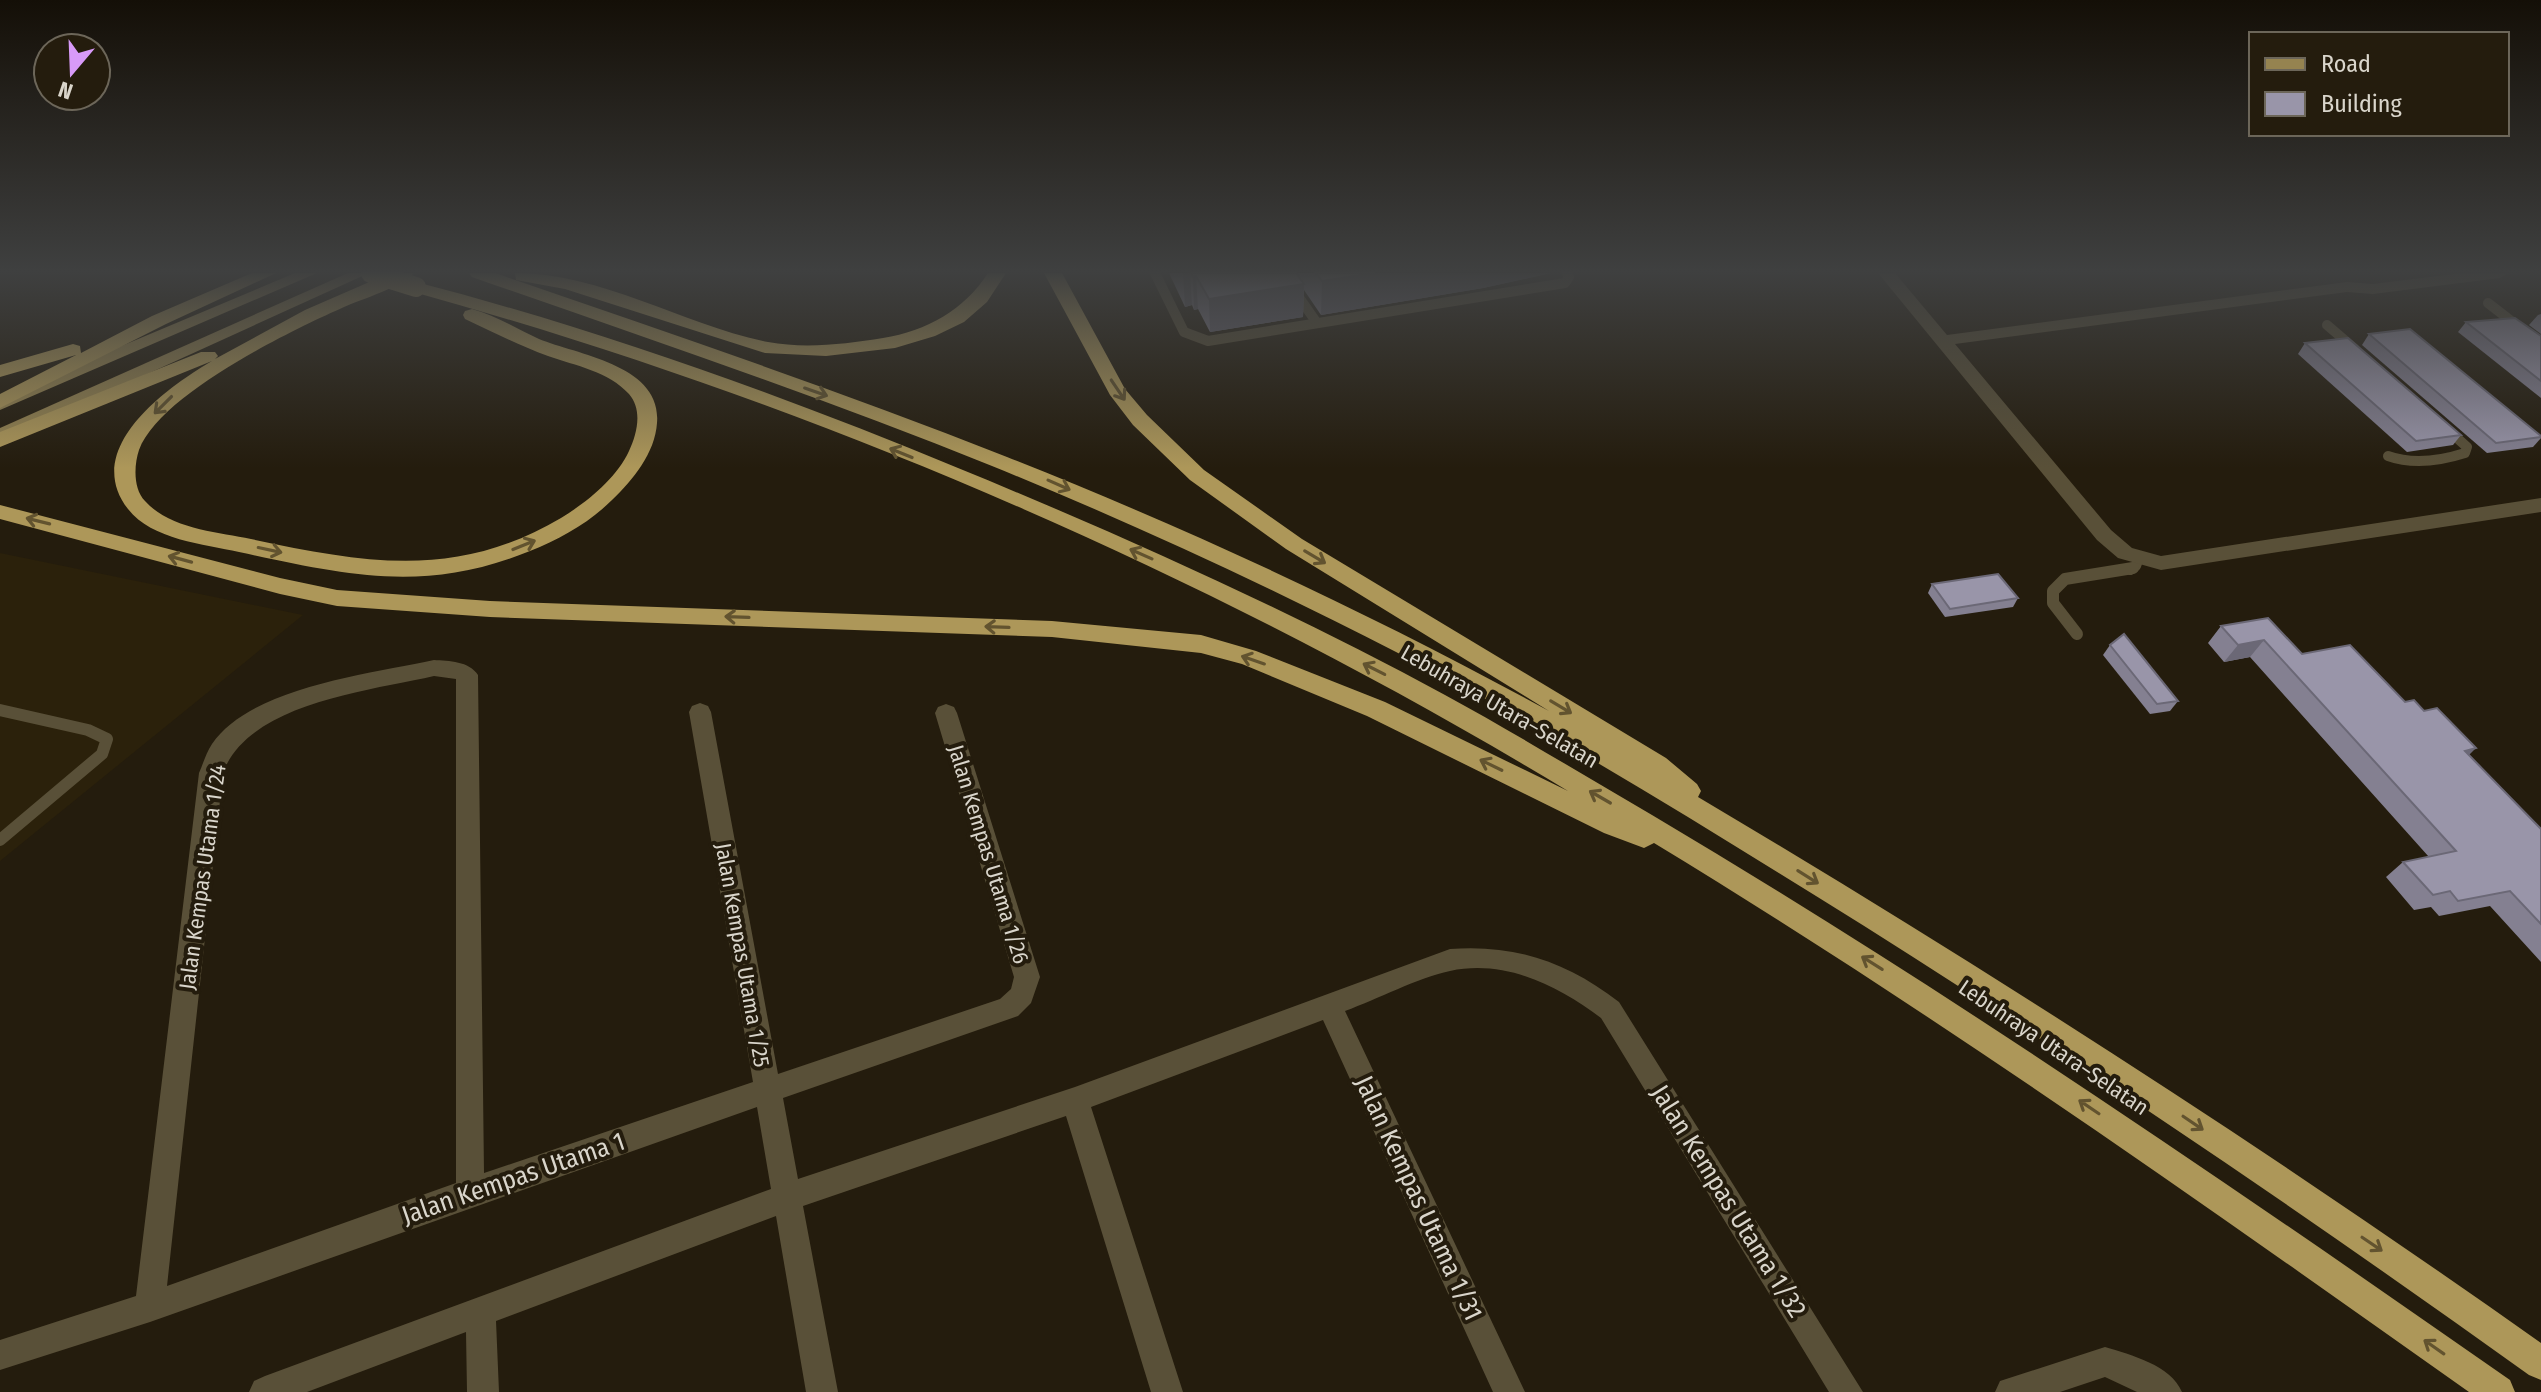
<svg xmlns="http://www.w3.org/2000/svg" width="2541" height="1392" viewBox="0 0 2541 1392" font-family="'Fira Sans Condensed',sans-serif">
  <style>
    .built { fill: #2b210b }
    .lines { fill: none; stroke-linecap: round; stroke-linejoin: round }
    .service-far1 { stroke: #595038; stroke-width: 10 }
    .service { stroke: #595038; stroke-width: 12 }
    .minor { fill: #595038; fill-rule: evenodd }
    .primary { fill: #958350; fill-rule: evenodd }
    .motorway { fill: #ad9759; fill-rule: evenodd }
    .motorway-bridge { stroke: #ad9759; stroke-width: 20 }
    .wall { fill: #848091 }
    .shaded-wall { fill: #6b6876 }
    .building { fill: #9995a9; stroke: #6b6876; stroke-width: 2 }
    .oneway { stroke: #62532f }
    .labels { text-anchor: middle; stroke-width: 8; stroke-linejoin: round; paint-order: stroke }
    .street-label { font-size: 22px; fill: #d9d5cb; stroke: #241c0d }
    .near-street-label { font-size: 26px; fill: #d9d5cb; stroke: #241c0d }
  </style>
  <rect width="100%" height="100%" fill="#241c0d"/>
  <polygon class="built" points="0,553 303,615 0,861"/>
  <g class="lines">
    <g class="service-far1">
      <polyline points="1155,273 1184,332 1208,341 1565,283 1569,277 1567,273"/>
      <polyline points="1296,293 1317,323"/>
      <polyline points="2488,303 2541,344"/>
      <polyline points="2327,325 2355,349"/>
      <path d="M2388,456C2413,465 2440,461 2465,453L2467,447L2447,429"/>
      <polyline points="2130,570 2136,566 2139,558"/>
    </g>
    <g class="service">
      <polyline points="2077,634 2053,603 2053,591 2065,579 2133,568"/>
      <polyline points="0,710 88,730 107,739 102,754 0,840"/>
    </g>
    <g class="minor">
      <polygon points="1878,273 1895,273 1947,335 2347,282 2373,284 2462,273 2508,273 2500,278 2373,294 2347,292 1955,344 2111,530 2132,548 2161,556 2541,498 2541,512 2161,570 2118,558 2097,540"/>
      <path d="M434,660C449,661 469,661 478,675L484,1173L753,1082L689,712L692,706L700,703L708,706L711,712L778,1074L1000,999L1011,989L1014,977L935,713L938,707L946,704L954,707L957,713L1040,977L1031,1003L1018,1016L783,1098L798,1179L1075,1087L1450,949C1515,944 1567,962 1619,1002L1863,1392H1829L1601,1018C1558,986 1506,959 1450,971C1417,978 1378,999 1345,1011L1525,1392H1493L1323,1020L1091,1107L1183,1392H1151L1066,1116L803,1206L838,1392H806L776,1216L496,1321L499,1392H467L466,1332L307,1392H249L254,1381L265,1376L771,1189L757,1107L150,1322L0,1370V1340L136,1296L199,773C203,764 206,753 212,744C251,687 370,674 434,660ZM434,676L456,679V1183L167,1286L223,773C248,703 369,691 434,676Z"/>
      <path d="M2105,1347C2131,1355 2171,1365 2182,1392H2137L2105,1377L2060,1392H1995L2000,1381Z"/>
    </g>
    <g class="primary">
      <polygon points="295,273 317,273 0,410 0,397"/>
      <polygon points="348,273 369,273 0,441 0,428"/>
    </g>
    <g class="motorway">
      <polygon points="252,273 276,273 166,324 0,408 0,394 76,355 0,377 0,365 73,344 80,346 81,353 152,316"/>
      <path d="M390,273H414C402,287 362,299 344,307C290,331 160,394 139,450C134,465 133,489 145,501C170,529 217,532 251,539C365,563 456,580 561,518C587,502 616,479 629,451C637,434 643,410 629,394C608,371 576,366 548,356C520,346 493,332 465,319L463,315L465,311L472,309C495,315 517,329 539,339C578,355 662,365 657,423C655,453 633,480 612,500C589,523 560,539 530,551C424,594 347,575 239,552C204,544 152,540 128,509C81,449 166,388 212,361L0,447V432L201,352H215L218,356L215,359L305,310Z"/>
      <path d="M469,273H495C666,332 838,390 1007,457C1192,530 1374,615 1549,711L1286,549L1190,480L1133,425L1110,395L1044,273H1062L1125,389L1147,415L1204,470L1302,539L1666,758L1697,784L1701,791L1698,797C1986,968 2267,1149 2541,1343V1380L2529,1375C2296,1208 2059,1047 1816,896C1679,811 1542,726 1398,653C1266,585 1130,522 992,466C821,397 646,338 472,277Z"/>
      <path d="M515,273C603,273 683,325 768,342C805,349 846,344 883,338C927,331 964,310 988,273H1006L987,302L964,322L935,336L895,348L826,356L765,353L565,289L516,280Z"/>
      <path d="M416,282C601,330 781,395 958,468C1124,536 1288,610 1445,695C1515,733 1583,775 1652,815C1947,990 2229,1184 2510,1380L2515,1392H2469C2202,1203 1934,1013 1654,843L1644,848L1604,833L1367,716L1242,664L1201,653L1052,637L490,617L337,606L280,594L0,519V505L280,578L337,590L490,601L1052,621L1201,635L1256,651L1385,702L1568,791C1209,574 815,403 410,291L407,287Z"/>
    </g>
    <polyline class="motorway-bridge" points="371,273 416,287"/>
  </g>
  <g class="wall">
    <polygon points="1169,273 1551,273 1483,288 1321,315 1304,290 1303,317 1210,332 1198,309 1194,310 1192,305 1185,307"/>
    <polygon points="2541,314 2541,334 2529,325 2538,315"/>
    <polygon points="2466,322 2541,336 2541,398 2458,332"/>
    <polygon points="2369,334 2541,436 2541,438 2533,447 2487,453 2362,345"/>
    <polygon points="2305,343 2461,435 2453,445 2407,452 2298,354"/>
    <polygon points="1932,584 2018,598 2013,607 1945,617 1928,593"/>
    <polygon points="2221,626 2302,654 2405,702 2469,755 2541,829 2541,962 2490,906 2439,916 2431,907 2414,910 2386,877 2403,862 2429,857 2250,657 2224,662 2208,643"/>
    <polygon points="2110,645 2178,701 2170,711 2150,714 2103,655"/>
  </g>
  <g class="shaded-wall">
    <polygon points="1183,273 1190,273 1192,305 1185,307"/>
    <polygon points="1375,273 1551,273 1483,288 1321,315 1322,281"/>
    <polygon points="1196,276 1198,309 1194,310 1193,277"/>
    <polygon points="1304,284 1303,317 1210,332 1209,299"/>
    <polygon points="2264,640 2250,657 2224,662 2238,645"/>
    <polygon points="2476,748 2459,765 2465,751"/>
  </g>
  <g class="building">
    <polygon points="1191,273 1296,273 1304,284 1209,299 1196,276 1193,277"/>
    <polygon points="1316,273 1375,273 1322,281"/>
    <polygon points="2515,318 2541,336 2541,381 2466,322"/>
    <polygon points="2410,329 2541,436 2541,437 2496,443 2369,334"/>
    <polygon points="2348,338 2461,435 2416,441 2305,343"/>
    <polygon points="1998,574 2018,598 1950,609 1932,584"/>
    <polygon points="2268,618 2302,654 2350,645 2405,702 2414,700 2424,711 2437,708 2476,748 2465,751 2541,829 2541,924 2510,891 2458,901 2450,891 2433,895 2403,862 2456,851 2264,640 2238,645 2221,626"/>
    <polygon points="2124,634 2178,701 2157,704 2110,645"/>
  </g>
  <defs><path id="oneway-shaft" d="M-6 0H5M1.5-3L5.5 0L1.5 3" fill="none" stroke-width="1.6" stroke-linecap="round" stroke-linejoin="round" transform="scale(2)"/></defs>
  <g class="oneway">
    <use href="#oneway-shaft" transform="translate(1118 390) rotate(56)"/>
    <use href="#oneway-shaft" transform="translate(816 392) rotate(19)"/>
    <use href="#oneway-shaft" transform="translate(163 405) rotate(135)"/>
    <use href="#oneway-shaft" transform="translate(901 453) rotate(-158)"/>
    <use href="#oneway-shaft" transform="translate(1059 485) rotate(24)"/>
    <use href="#oneway-shaft" transform="translate(38 521) rotate(-166)"/>
    <use href="#oneway-shaft" transform="translate(524 545) rotate(-22)"/>
    <use href="#oneway-shaft" transform="translate(270 550) rotate(12)"/>
    <use href="#oneway-shaft" transform="translate(1141 554) rotate(-156)"/>
    <use href="#oneway-shaft" transform="translate(1315 557) rotate(31)"/>
    <use href="#oneway-shaft" transform="translate(180 559) rotate(-165)"/>
    <use href="#oneway-shaft" transform="translate(737 617) rotate(-178)"/>
    <use href="#oneway-shaft" transform="translate(997 627) rotate(-178)"/>
    <use href="#oneway-shaft" transform="translate(1253 660) rotate(-161)"/>
    <use href="#oneway-shaft" transform="translate(1374 669) rotate(-153)"/>
    <use href="#oneway-shaft" transform="translate(1561 707) rotate(31)"/>
    <use href="#oneway-shaft" transform="translate(1491 765) rotate(-154)"/>
    <use href="#oneway-shaft" transform="translate(1600 797) rotate(-150)"/>
    <use href="#oneway-shaft" transform="translate(1808 877) rotate(32)"/>
    <use href="#oneway-shaft" transform="translate(1872 963) rotate(-148)"/>
    <use href="#oneway-shaft" transform="translate(2089 1107) rotate(-146)"/>
    <use href="#oneway-shaft" transform="translate(2193 1123) rotate(34)"/>
    <use href="#oneway-shaft" transform="translate(2372 1244) rotate(34)"/>
    <use href="#oneway-shaft" transform="translate(2434 1347) rotate(-145)"/>
  </g>
  <linearGradient id="sky" x2="0" y2="1"><stop stop-color="#140f07"/><stop offset="0.58" stop-color="#3f4040"/><stop offset="1" stop-color="#3f4040" stop-opacity="0"/></linearGradient>
  <rect width="2541" height="468" fill="url(#sky)"/>
  <g class="labels">
    <g class="street-label">
      <text transform="translate(1500 706) rotate(30)" y="8">Lebuhraya Utara–Selatan</text>
      <text transform="translate(989 854) rotate(73)" y="8">Jalan Kempas Utama 1/26</text>
      <text transform="translate(202 877) rotate(-82)" y="8">Jalan Kempas Utama 1/24</text>
      <text transform="translate(743 955) rotate(80)" y="8">Jalan Kempas Utama 1/25</text>
      <text transform="translate(2054 1047) rotate(34)" y="8">Lebuhraya Utara–Selatan</text>
    </g>
    <g class="near-street-label">
      <text transform="translate(513 1178) rotate(-19)" y="9">Jalan Kempas Utama 1</text>
      <text transform="translate(1419 1198) rotate(65)" y="9">Jalan Kempas Utama 1/31</text>
      <text transform="translate(1729 1201) rotate(58)" y="9">Jalan Kempas Utama 1/32</text>
    </g>
  </g>
  <rect x="2249" y="32" width="260" height="104" fill="#241c0d" stroke="#6c6659" stroke-width="2"/>
  <rect x="2265" y="58" width="40" height="12" fill="#958350" stroke="#6c6659" stroke-width="2"/>
  <text x="2321" y="72" font-size="24" fill="#d9d5cb">Road</text>
  <rect x="2265" y="92" width="40" height="24" fill="#9995a9" stroke="#6c6659" stroke-width="2"/>
  <text x="2321" y="112" font-size="24" fill="#d9d5cb">Building</text>
  <g transform="translate(72 72) rotate(199)"><circle r="38" fill="#241c0d" stroke="#6c6659" stroke-width="2"/>
  <path d="M0-6L14 30L0 20L-14 30Z" fill="#d89af8"/>
  <text y="-12" font-size="22" font-weight="bold" text-anchor="middle" fill="#d9d5cb">N</text>
  </g>
</svg>
